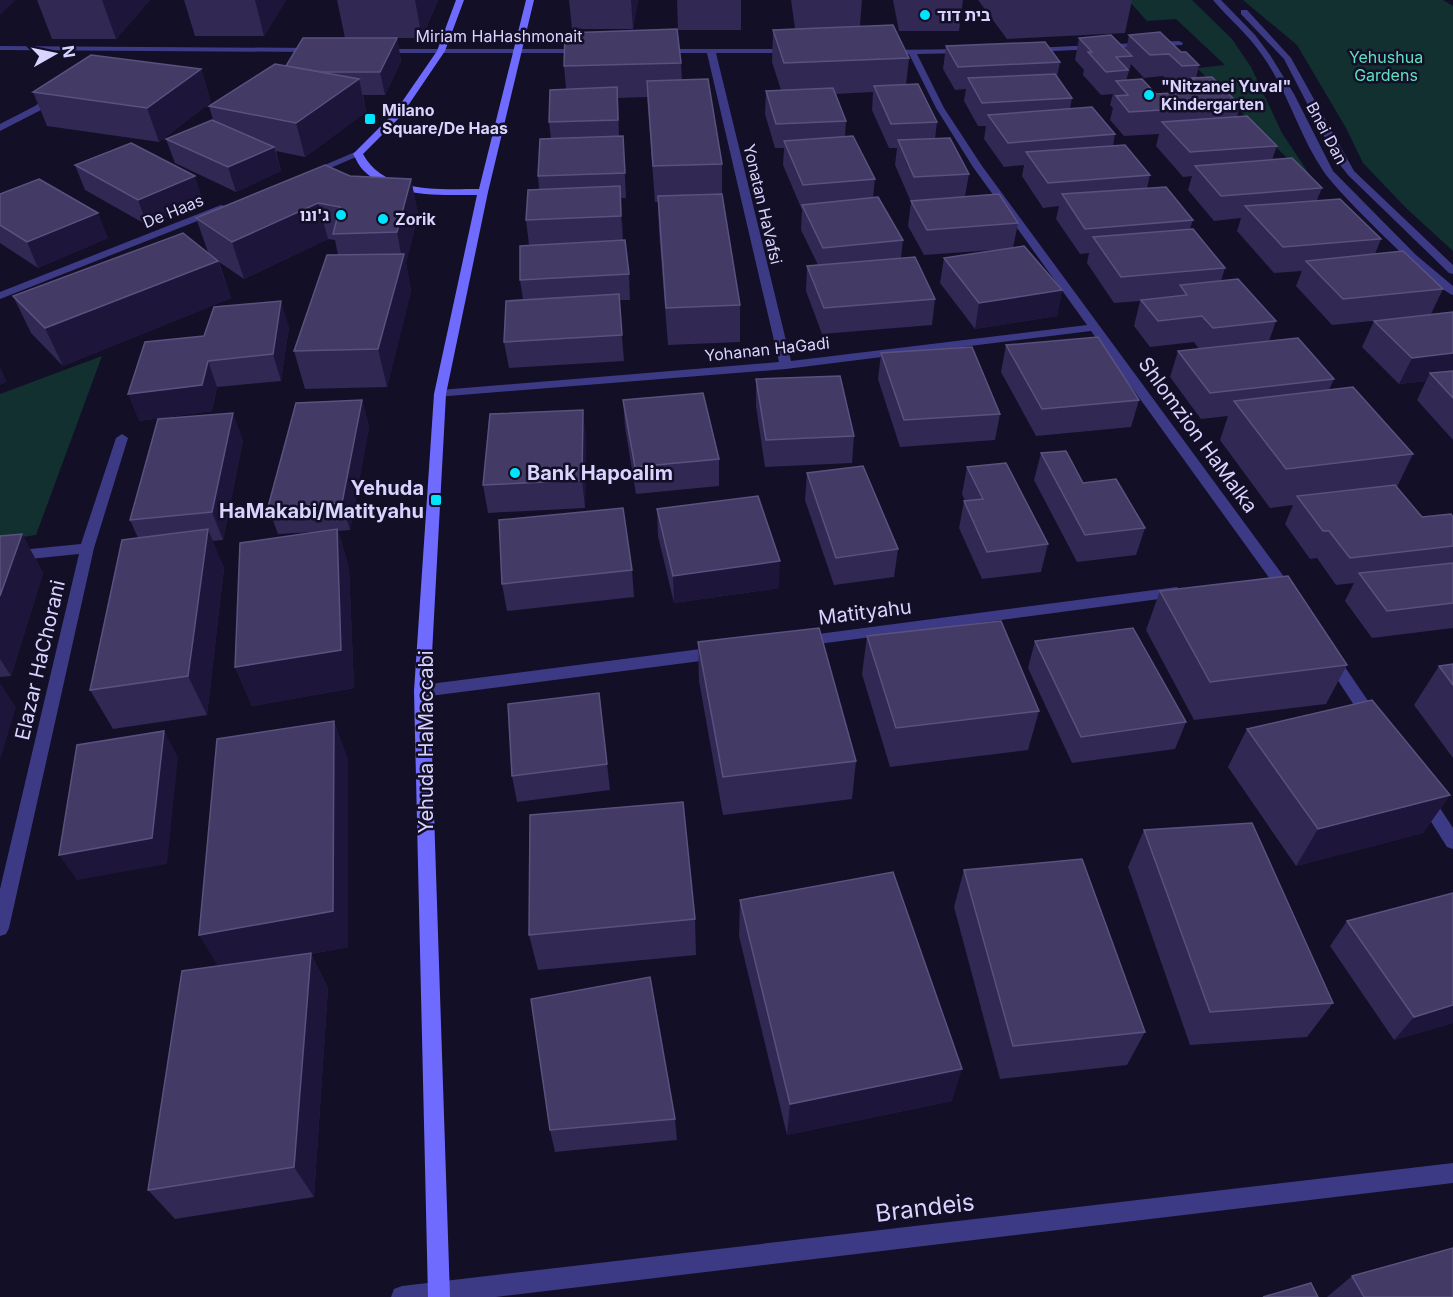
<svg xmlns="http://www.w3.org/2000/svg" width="1453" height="1297" viewBox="0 0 1453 1297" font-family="Inter,'Noto Sans Hebrew',sans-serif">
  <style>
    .green { fill: #12302f }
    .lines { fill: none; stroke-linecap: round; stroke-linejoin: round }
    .street { fill: #3d3a85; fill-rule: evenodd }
    .secondary { fill: #6f6bff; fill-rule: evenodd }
    .wall { fill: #312854; fill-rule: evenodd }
    .shaded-wall { fill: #1d163a }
    .building { fill: #433a66; stroke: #5a527e; stroke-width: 1.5 }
    .poi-dot { fill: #00e5ff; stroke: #130f26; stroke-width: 2 }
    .labels { text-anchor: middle; stroke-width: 5; stroke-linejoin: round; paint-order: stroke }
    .far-poi-label { font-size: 16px; font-weight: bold; fill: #d9d4ff; stroke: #130f26; text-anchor: start }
    .far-street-label { font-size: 16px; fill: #d9d4ff; stroke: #130f26 }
    .far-park-label { font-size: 16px; fill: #5fe0c0; stroke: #130f26 }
    .street-label { font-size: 20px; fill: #d9d4ff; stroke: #130f26 }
    .poi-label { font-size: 20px; font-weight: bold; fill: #d9d4ff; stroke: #130f26; text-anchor: start }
    .near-street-label { font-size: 24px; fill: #d9d4ff; stroke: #130f26 }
  </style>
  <rect width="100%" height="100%" fill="#130f26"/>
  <g class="green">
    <polygon points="1128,0 1192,0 1232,39 1251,67 1282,133 1321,192 1197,68 1225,65 1176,19 1147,21"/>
    <polygon points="1243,0 1443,0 1453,6 1453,251 1406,208 1363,163 1346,128 1297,45"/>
    <polygon points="102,356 36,535 0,540 0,394"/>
  </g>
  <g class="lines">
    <g class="street">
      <path d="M1213,0H1221L1255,35L1270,55L1294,94L1333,171L1416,255L1453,286V295C1436,290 1336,191 1324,172C1299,136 1288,91 1262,55C1248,34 1229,19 1213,0Z"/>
      <polygon points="1241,10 1247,10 1291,58 1354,171 1453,265 1453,274 1449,273 1348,175 1337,161 1284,59 1241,14"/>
      <polygon points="1179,41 1183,43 1182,45 1032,52 1028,50 1032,48"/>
      <polygon points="0,46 315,48 319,50 315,52 0,50"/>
      <polygon points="381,49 585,49 589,51 585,53 378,53 378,49"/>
      <polygon points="660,49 792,49 796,51 792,53 716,53 791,361 1087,325 973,167 936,108 909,54 888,54 884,52 888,50 969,49 970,51 966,53 917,54 944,108 982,166 1293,589 1295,593 1293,597 1283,597 1091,331 786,369 436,397 434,394 440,390 779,362 707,53 657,53 657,49"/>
      <polygon points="53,93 60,95 41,110 0,131 0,124 35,106"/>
      <polygon points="355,152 363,154 314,175 306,173"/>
      <polygon points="221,205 225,206 225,210 0,299 0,292"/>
      <polygon points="122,434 128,438 94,548 9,928 6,934 0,936 0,889 79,554 0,562 0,552 81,544 116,438"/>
      <polygon points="1177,587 1184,592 1182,596 803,646 798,645 796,641 798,637 803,636"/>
      <polygon points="716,647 721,649 724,653 721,657 716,659 422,697 417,695 414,691 417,687 422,685"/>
      <polygon points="1331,652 1336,654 1377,714 1379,718 1377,722 1365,722 1326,662 1323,658 1326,654"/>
      <polygon points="1426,794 1432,796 1453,828 1453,849 1447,847 1418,801 1420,796"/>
      <polygon points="1453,1163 1453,1183 496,1297 391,1297 394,1289 402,1286"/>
    </g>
    <path class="secondary" d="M456,0H464L445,51L401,116L363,154C385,194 439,189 479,189L526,0H534L488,192L446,394L430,691L450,1297H428L414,691L434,394L477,195C442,195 390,198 363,170C359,166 356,159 353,154L395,112L437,51Z"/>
  </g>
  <g class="wall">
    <polygon points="37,0 150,0 116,39 52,39"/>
    <polygon points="184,0 286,0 264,36 195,36"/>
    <polygon points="337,0 438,0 422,38 397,38 401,61 385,95 363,95 366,112 305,157 276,151 281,171 236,192 175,163 166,139 213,120 209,106 285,66 345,38"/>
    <polygon points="569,0 638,0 633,29 572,29"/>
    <polygon points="677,0 741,0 741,30 678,30"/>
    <polygon points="791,0 862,0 860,26 909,58 906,85 937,122 935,139 969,174 965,196 1018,223 1013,248 1062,290 1057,316 975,329 940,283 944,258 1007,249 924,255 908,226 911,202 895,165 897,148 889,148 872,110 873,92 836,94 846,121 845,136 875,179 873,198 903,240 901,258 935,299 932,325 822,334 806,291 807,266 818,265 801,230 802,210 783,165 784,148 775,148 765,114 766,91 781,90 772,62 773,30 795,29"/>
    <polygon points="893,0 963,0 959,31 899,31"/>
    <polygon points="978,0 1132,0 1125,33 1007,39"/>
    <path d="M1129,35L1181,52L1199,65L1196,78L1240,105L1237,117L1277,146L1272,160L1322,188L1317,200L1381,239L1375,254L1443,289L1431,314L1453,312V440L1417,400L1426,381L1399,384L1362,347L1374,321L1402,318L1332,325L1296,286L1302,271L1274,273L1237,231L1241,218L1214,221L1188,190L1192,176L1183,177L1156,146L1159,134L1124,136L1110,120L1113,108L1110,105L1113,94L1101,95L1083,75L1084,70L1075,60L1079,38L1126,50ZM1131,64L1144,78L1163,76L1176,89L1189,88L1188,92L1156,94L1126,81Z"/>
    <polygon points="946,46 1060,62 1057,77 1072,98 1070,109 1115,134 1113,146 1150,175 1147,188 1193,220 1190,229 1225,268 1221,281 1276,321 1269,341 1334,379 1329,390 1413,454 1397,487 1422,517 1453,517 1453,628 1372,638 1345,601 1354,583 1336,585 1317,558 1310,559 1285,524 1293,505 1270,508 1220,440 1228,416 1201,419 1170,377 1178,351 1199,349 1194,342 1150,347 1134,326 1140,301 1114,303 1087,263 1089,253 1080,254 1056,219 1059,206 1043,208 1022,176 1024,165 1004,167 984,139 986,126 978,126 964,101 966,89 955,90 943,69"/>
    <polygon points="681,63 682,80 722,164 722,194 740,305 740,342 668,345 659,232 658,202 655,202 647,97 618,98 619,136 623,136 626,198 621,198 623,240 629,274 630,300 619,300 624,361 509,368 504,342 523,300 520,280 561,244 529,245 526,220 539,189 538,176 551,139 549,122 566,89 564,66"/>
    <polygon points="201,69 211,102 159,142 47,126 33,92"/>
    <polygon points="75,165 203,201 147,225 85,190"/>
    <polygon points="350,176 411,179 418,215 406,263 411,291 387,387 305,389 294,351 338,255 335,240 328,239 244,279 219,262 231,298 63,366 31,333 13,296 208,252 196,218"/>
    <polygon points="0,194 108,238 38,268 0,243"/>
    <polygon points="289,327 281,381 217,387 212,411 139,421 145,342"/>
    <polygon points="1006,345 1139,400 1131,427 1036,436 1001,372"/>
    <polygon points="881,353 1000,414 995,440 900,447 878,379"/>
    <polygon points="756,379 854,436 852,463 765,467 756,406"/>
    <polygon points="362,400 369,427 350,530 338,531 349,568 354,688 252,706 235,667 314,532 278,534 268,507"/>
    <polygon points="623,400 719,459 719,486 636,494 625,427"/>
    <polygon points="586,437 585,508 488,513 483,485"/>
    <polygon points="243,440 223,540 212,541 224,568 207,715 113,729 90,690 138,538 130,520"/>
    <polygon points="1041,453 1145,528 1136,555 1077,562 1034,480"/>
    <polygon points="967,467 1048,544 1041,572 982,579 959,528 964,501 965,501 962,494"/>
    <polygon points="807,473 898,549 894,577 834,585 805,500"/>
    <polygon points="657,509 779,588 674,603 658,536"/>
    <polygon points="22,534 43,573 11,676 0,677 0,536"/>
    <polygon points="632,570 634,597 507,611 502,584"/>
    <polygon points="1160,591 1347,665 1326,704 1194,720 1146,630"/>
    <polygon points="867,636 1039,711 1028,750 890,767 862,674"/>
    <polygon points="1035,641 1186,722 1175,749 1072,763 1028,668"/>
    <polygon points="698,642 856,761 852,799 723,815 699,681"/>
    <polygon points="1453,664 1453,758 1414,705 1439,666"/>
    <polygon points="599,693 610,790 517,802 512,776"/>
    <polygon points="1247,729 1450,795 1423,833 1296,866 1228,767"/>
    <polygon points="348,759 348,947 311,954 328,988 314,1197 175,1219 148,1190 218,966"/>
    <polygon points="1144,830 1333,1003 1307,1037 1190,1045 1128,867"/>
    <polygon points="964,870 1145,1032 1127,1065 1000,1079 954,907"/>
    <polygon points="1453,893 1453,1023 1394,1040 1330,946 1347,921"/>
    <polygon points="740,900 952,1101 787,1135 739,936"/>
    <polygon points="695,919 696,955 538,970 529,935"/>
    <polygon points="675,1119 677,1140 555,1152 550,1130"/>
    <polygon points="1352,1276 1453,1297 1327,1297"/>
  </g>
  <g class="shaded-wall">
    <polygon points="0,0 16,0 0,15"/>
    <polygon points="102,0 150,0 116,39"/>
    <polygon points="255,0 286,0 264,36"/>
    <polygon points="415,0 438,0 422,38"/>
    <polygon points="631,0 638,0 633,29"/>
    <polygon points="397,38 401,61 385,95 380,72"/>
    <polygon points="201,69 211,102 159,142 147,108"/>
    <polygon points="359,79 366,112 305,157 296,123"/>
    <polygon points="274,147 281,171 236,192 228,167"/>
    <polygon points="195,176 203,201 147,225 138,200"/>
    <polygon points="411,179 418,215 406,263 411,291 387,387 378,349 402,259 397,232"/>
    <polygon points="620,186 622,211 623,241 621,216"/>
    <polygon points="318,203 328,239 244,279 232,242"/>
    <polygon points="98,213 108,238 38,268 27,242"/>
    <polygon points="218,261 231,298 63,366 45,328"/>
    <polygon points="1062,290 1057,316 975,329 979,303"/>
    <polygon points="281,301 289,327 281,381 273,354"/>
    <polygon points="1453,353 1453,377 1430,373 1426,381 1399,384 1412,358"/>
    <polygon points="208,361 217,387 212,411 139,421 128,394"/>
    <polygon points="0,367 7,382 0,385"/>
    <polygon points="362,400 369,427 350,530 342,503"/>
    <polygon points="583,410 586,437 585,508 582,480"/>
    <polygon points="233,413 243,440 223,540 212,512"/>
    <polygon points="208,529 224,568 207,715 188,676"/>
    <polygon points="337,529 349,568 354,688 252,706 235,667"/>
    <polygon points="22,534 43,573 11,676 0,659 0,596"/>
    <polygon points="780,561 779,588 674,603 673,576"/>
    <polygon points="0,683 16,707 0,760"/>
    <polygon points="334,721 348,759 348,947 311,954 328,988 314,1197 294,1167 220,970 199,935"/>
    <polygon points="164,731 178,757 167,864 77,880 59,855"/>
    <polygon points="1450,795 1423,833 1296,866 1318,829"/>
    <polygon points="1453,1005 1453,1023 1394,1040 1414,1017"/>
    <polygon points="962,1069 952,1101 787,1135 790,1104"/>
  </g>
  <g class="building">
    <polygon points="893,25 909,58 784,63 773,30"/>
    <polygon points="677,29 681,63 564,66 565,33"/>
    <polygon points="1160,32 1181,52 1186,52 1199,65 1182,66 1169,54 1150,55 1129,35"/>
    <polygon points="1111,35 1132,56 1116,57 1128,70 1106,72 1088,52 1092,52 1079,38"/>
    <polygon points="303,38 397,38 380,72 322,72 286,66"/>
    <polygon points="1045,42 1060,62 958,67 946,46"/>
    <polygon points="91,55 201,69 147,108 33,92"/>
    <polygon points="275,64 359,79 296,123 209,106"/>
    <polygon points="1055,74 1072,98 982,103 968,78"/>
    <polygon points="1212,77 1240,105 1129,112 1116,96 1128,95 1116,81 1142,79 1156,94 1205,91 1192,78"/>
    <polygon points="708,79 722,164 653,166 647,81"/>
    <polygon points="918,84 937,122 891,124 874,86"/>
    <polygon points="617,87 618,120 549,122 550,90"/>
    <polygon points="833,88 846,121 776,124 766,91"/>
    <polygon points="1092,107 1115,134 1008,143 988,115"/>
    <polygon points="1247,116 1277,146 1190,152 1162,122"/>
    <polygon points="212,120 274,147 228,167 166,139"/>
    <polygon points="623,136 625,173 538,176 540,139"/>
    <polygon points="853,136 875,179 803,185 784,141"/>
    <polygon points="950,138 969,174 914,177 898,140"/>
    <polygon points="131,143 195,176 138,200 75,165"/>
    <polygon points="1125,145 1150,175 1048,183 1026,152"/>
    <polygon points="1292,158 1322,188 1221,196 1195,166"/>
    <polygon points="325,165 350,176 411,179 397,232 333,234 340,207 318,203 232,242 196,218"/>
    <polygon points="39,179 98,213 27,242 0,225 0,194"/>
    <polygon points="620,186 621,216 526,220 528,190"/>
    <polygon points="1166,187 1193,220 1085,229 1062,194"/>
    <polygon points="722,194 740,305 666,308 658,196"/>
    <polygon points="999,194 1018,223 927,230 911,201"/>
    <polygon points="878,197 903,240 823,248 802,205"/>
    <polygon points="1340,199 1381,239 1283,247 1245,206"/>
    <polygon points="1193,229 1225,268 1121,277 1093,237"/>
    <polygon points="183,233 218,261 45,328 13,296"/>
    <polygon points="625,240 629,274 520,280 520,246"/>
    <polygon points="1024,246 1062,290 979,303 944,258"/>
    <polygon points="1403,251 1443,289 1343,299 1306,261"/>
    <polygon points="404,254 378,349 294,351 327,255"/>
    <polygon points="915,257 935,299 824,308 807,266"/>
    <polygon points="1238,279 1276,321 1213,328 1202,316 1158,321 1141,300 1187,295 1180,285"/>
    <polygon points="619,294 622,335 504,342 506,301"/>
    <polygon points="281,301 273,354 208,361 202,385 128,394 145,342 204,336 214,307"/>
    <polygon points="1453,312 1453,353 1412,358 1374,321"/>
    <polygon points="1098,337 1139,400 1042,409 1006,345"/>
    <polygon points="1298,338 1334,379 1210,393 1178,351"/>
    <polygon points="972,347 1000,414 904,420 881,353"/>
    <polygon points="1453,371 1453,398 1430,373"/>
    <polygon points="840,376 854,436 766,440 756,379"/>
    <polygon points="1353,387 1413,454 1286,469 1234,401"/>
    <polygon points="703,393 719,459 635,467 623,400"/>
    <polygon points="362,400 342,503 268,507 296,403"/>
    <polygon points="583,410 582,480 483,485 490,414"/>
    <polygon points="233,413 212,512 130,520 158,419"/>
    <polygon points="1066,451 1083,483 1116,479 1145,528 1085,535 1041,453"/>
    <polygon points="1006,463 1048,544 987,552 964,501 983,499 967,467"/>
    <polygon points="863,466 898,549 836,558 807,473"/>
    <polygon points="1395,485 1422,517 1451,514 1453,517 1453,546 1350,558 1329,531 1323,531 1297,496"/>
    <polygon points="758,496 780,561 673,576 657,509"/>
    <polygon points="623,508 632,570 502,584 499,520"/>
    <polygon points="208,529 188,676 90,690 122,540"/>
    <polygon points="337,529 341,650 235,667 240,543"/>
    <polygon points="22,534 0,596 0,536"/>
    <polygon points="1453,563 1453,603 1387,611 1359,573"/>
    <polygon points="1288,576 1347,665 1210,682 1160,591"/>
    <polygon points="1001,621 1039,711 896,728 867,636"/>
    <polygon points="819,628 856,761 723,777 698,642"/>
    <polygon points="1133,628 1186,722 1081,737 1035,641"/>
    <polygon points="1453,664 1453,685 1439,666"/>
    <polygon points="599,693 607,764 512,776 508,704"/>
    <polygon points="1372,700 1450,795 1318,829 1247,729"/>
    <polygon points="334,721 333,911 199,935 217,739"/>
    <polygon points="164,731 152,838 59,855 77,745"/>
    <polygon points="683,802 695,919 529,935 530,815"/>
    <polygon points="1252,823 1333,1003 1210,1012 1144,830"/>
    <polygon points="1082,859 1145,1032 1013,1046 964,870"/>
    <polygon points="893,872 962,1069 790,1104 740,900"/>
    <polygon points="1453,893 1453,1005 1414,1017 1347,921"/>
    <polygon points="311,953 294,1167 148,1190 182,971"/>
    <polygon points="650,977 675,1119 550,1130 531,999"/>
    <polygon points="1453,1248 1453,1297 1364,1297 1352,1276"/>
    <polygon points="1311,1283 1318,1297 1263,1297"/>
  </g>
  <g class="poi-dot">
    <circle cx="925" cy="15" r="6"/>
    <circle cx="1149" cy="95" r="6"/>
    <rect x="364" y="113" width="12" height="12" rx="3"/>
    <circle cx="341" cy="215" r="6"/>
    <circle cx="383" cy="219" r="6"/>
    <circle cx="515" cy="473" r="6"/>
    <rect x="430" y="494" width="12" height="12" rx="3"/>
  </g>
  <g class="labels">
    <g class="far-poi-label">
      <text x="937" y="21">בית דוד</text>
      <text x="1161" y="92">"Nitzanei Yuval"<tspan x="1161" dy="18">Kindergarten</tspan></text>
      <text x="382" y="116">Milano<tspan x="382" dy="18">Square/De Haas</tspan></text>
      <text x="329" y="221" text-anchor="end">ג'ונו</text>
      <text x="395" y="225">Zorik</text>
    </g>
    <g class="far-street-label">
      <text x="499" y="42">Miriam HaHashmonait</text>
      <text transform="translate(1327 133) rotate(62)" y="6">Bnei Dan</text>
      <text transform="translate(763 204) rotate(77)" y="6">Yonatan HaVafsi</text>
      <text transform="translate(173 211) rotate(-22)" y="6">De Haas</text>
      <text transform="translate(767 349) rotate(-6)" y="6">Yohanan HaGadi</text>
    </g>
    <g class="far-park-label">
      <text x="1386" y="63">Yehushua<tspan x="1386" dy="18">Gardens</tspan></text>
    </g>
    <g class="street-label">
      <text transform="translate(1198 435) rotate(54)" y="7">Shlomzion HaMalka</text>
      <text transform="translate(865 612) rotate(-7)" y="7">Matityahu</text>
      <text transform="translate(40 660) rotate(-77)" y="7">Elazar HaChorani</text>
      <text transform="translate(426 742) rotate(-90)" y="7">Yehuda HaMaccabi</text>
    </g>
    <g class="poi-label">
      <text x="527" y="480">Bank Hapoalim</text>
      <text x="424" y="495" text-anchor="end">Yehuda<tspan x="424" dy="23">HaMakabi/Matityahu</tspan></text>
    </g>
    <g class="near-street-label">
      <text transform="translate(925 1208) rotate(-7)" y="8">Brandeis</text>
    </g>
  </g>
  <g transform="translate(54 54) rotate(81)" stroke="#130f26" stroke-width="4.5" paint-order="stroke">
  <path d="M0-4.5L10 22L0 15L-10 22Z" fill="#d9d4ff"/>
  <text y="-9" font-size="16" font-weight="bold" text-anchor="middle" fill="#d9d4ff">N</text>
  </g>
</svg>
